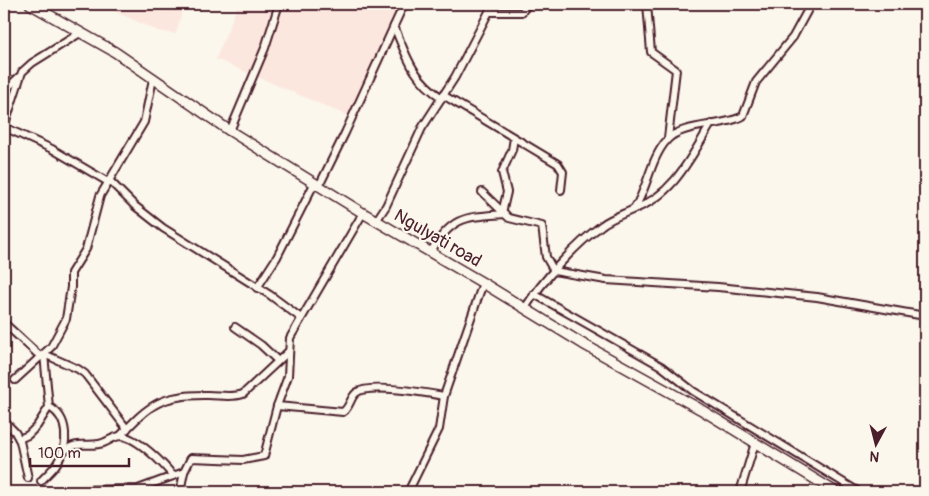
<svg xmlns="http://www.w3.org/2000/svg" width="929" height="496" viewBox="0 0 929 496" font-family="Pangolin,sans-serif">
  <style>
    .built { fill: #fce7de }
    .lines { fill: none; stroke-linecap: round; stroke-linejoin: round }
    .minor-casing { stroke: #4a1f2b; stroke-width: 10 }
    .secondary-casing { stroke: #4a1f2b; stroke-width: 12 }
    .minor { stroke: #fbf7ec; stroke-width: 6 }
    .secondary { stroke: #fbf7ec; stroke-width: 9 }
    .labels { text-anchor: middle; stroke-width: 4.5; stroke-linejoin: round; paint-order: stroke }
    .street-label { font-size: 18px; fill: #4a1f2b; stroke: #fbf7ec }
  </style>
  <rect width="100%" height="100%" fill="#fbf7ec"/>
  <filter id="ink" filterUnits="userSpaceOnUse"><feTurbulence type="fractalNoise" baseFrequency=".02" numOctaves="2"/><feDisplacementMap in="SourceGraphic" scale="10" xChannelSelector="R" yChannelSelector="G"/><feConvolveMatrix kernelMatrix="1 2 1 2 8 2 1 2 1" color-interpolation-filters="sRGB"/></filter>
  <g filter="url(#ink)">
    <g class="built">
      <polygon points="98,4 184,4 176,34 158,31"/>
      <polygon points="238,4 410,4 357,120 216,59"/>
    </g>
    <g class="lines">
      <defs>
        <g id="minor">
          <polyline points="647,4 651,52 676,70 668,138"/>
          <polyline points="490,12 522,12 528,4"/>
          <path d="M394,26C407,57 412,78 442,98"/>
          <polyline points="80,33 32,63 22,72 4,127 52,149 108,182"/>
          <polyline points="4,91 19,77"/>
          <polyline points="443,95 558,164 563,172 561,190"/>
          <polyline points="230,131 265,48 279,4"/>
          <polyline points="109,180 135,206 163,228 270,295 301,318"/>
          <polyline points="319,186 345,133 404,4"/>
          <polyline points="482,192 509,218 542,226 546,257 554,271 606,280 718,287 817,297 925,316"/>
          <path d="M634,209C673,196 691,157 711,124"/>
          <polyline points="502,213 507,192 502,172 512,150 514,138"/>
          <polyline points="376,221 386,206 422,128 455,77 493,4"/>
          <path d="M430,253C452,216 464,217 505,214"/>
          <polyline points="257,288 277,257 314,184"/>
          <polyline points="534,294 661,366 693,391 859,492"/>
          <path d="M525,308C543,280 575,245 602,225C611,218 624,214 634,209C648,188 650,159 667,140C682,123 724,127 743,116L756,82L793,37L811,4"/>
          <polyline points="4,323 41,357"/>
          <polyline points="235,327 261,345 277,360"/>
          <polyline points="15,380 51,347 66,319 71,287 71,273 86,249 100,196 144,122 153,79"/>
          <path d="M277,406L343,412C350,407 350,398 356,393C368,383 427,393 444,396"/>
          <polyline points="4,421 15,432 20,441 28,478"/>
          <path d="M120,436C150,404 162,394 208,395C219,395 232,398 243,394L288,352"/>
          <polyline points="19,439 28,435 37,426 49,407 44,354 78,369 85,374 127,429"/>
          <path d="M62,452C80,440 81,447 99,444C107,443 113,436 121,436C137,437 164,464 173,476"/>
          <path d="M41,481C46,475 53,470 57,463C69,446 69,417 49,407"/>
          <polyline points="64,492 79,490 138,489 184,472"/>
          <polyline points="180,492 184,472 191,458 243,460 264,456 277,406 288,376 290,338 363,213"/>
          <polyline points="408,492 439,429 444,396 483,283"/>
          <polyline points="740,492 755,443"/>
        </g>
        <polyline id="secondary" points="30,4 115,52 230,131 363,213 483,283 583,344 700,409 836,492"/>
      </defs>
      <use href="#minor" class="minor-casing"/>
      <use href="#secondary" class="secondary-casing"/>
      <use href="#minor" class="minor"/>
      <use href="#secondary" class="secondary"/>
    </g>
  </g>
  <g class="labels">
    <g class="street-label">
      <text transform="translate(438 238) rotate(30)" y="6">Ngulyati road</text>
    </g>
  </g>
  <rect width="929" height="496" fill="none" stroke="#fbf7ec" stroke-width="20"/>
  <rect x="10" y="10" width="909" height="476" fill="none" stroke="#4a1f2b" stroke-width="2" filter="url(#ink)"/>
  <g transform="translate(876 444) rotate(187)" stroke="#fbf7ec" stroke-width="4" paint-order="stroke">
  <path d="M0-4L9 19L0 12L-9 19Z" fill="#4a1f2b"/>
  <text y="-8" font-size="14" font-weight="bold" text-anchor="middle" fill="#4a1f2b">N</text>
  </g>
  <path d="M30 458v8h99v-8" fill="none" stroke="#4a1f2b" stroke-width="2.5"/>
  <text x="38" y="458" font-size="15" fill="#4a1f2b" stroke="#fbf7ec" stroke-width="4" paint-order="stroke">100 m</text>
</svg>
